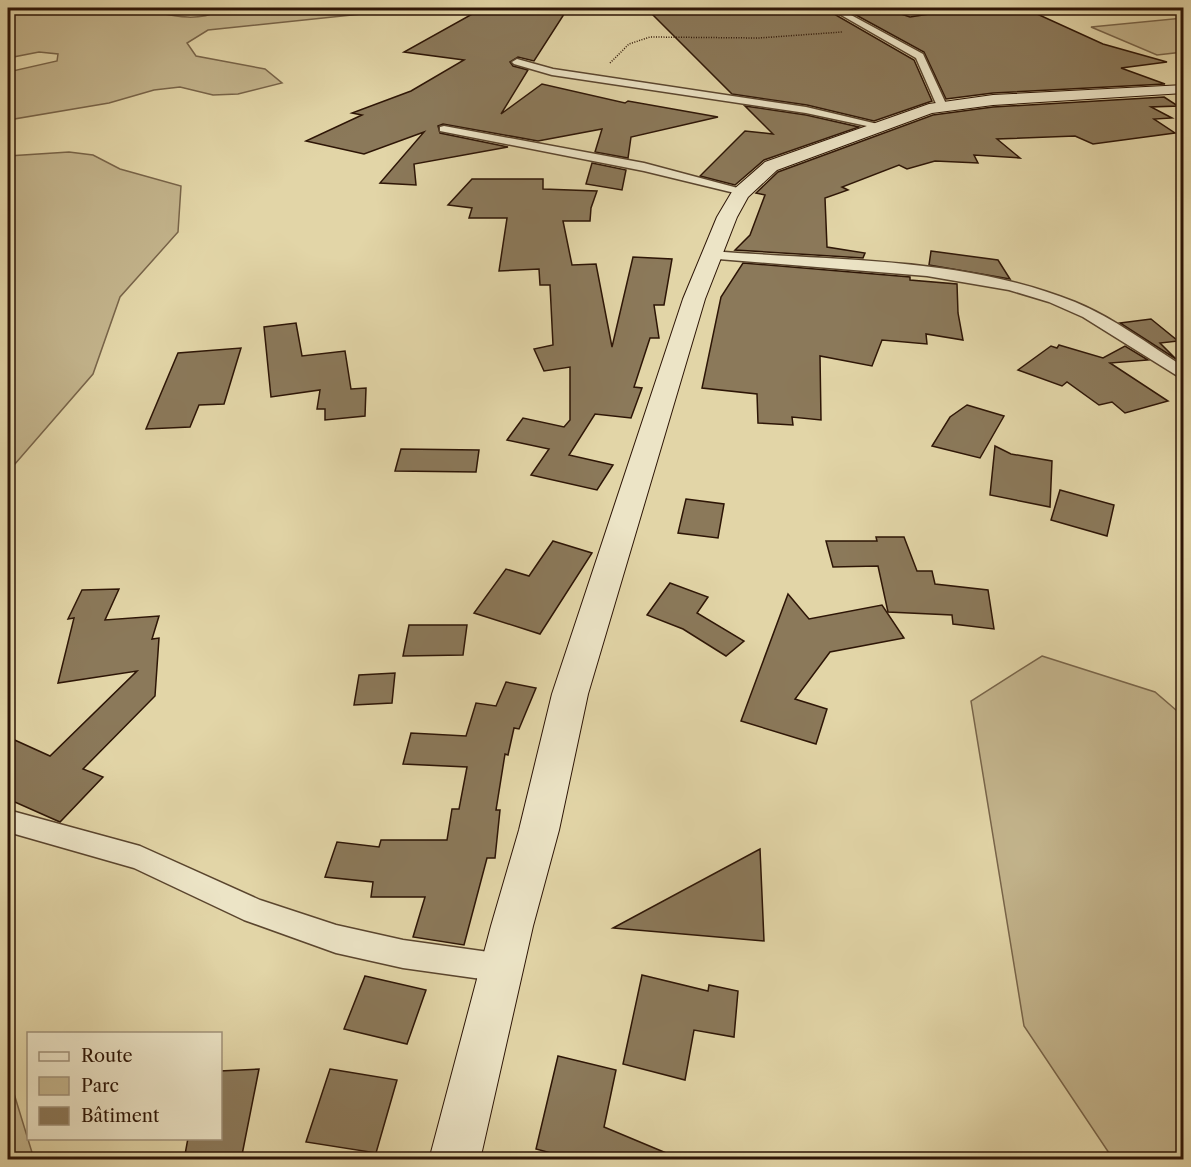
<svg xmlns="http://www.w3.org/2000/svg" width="1191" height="1167" viewBox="0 0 1191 1167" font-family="'Libre Caslon Text',serif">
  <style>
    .green { fill: #c3b48c; stroke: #786449; stroke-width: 1.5 }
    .building { fill: #8b795a; stroke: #2d1506; stroke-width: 1.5 }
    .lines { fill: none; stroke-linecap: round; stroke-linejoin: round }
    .street-casing { stroke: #5a452e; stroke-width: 3 }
    .secondary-casing { stroke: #2d1506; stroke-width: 2 }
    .path { stroke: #2d1506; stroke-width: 1.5; stroke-dasharray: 1 1.5; stroke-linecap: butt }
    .street { fill: #ece4c6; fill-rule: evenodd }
    .secondary { fill: #ece4c6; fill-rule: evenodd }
  </style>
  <rect width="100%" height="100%" fill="#e2d5a7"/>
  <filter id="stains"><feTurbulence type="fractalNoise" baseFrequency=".00333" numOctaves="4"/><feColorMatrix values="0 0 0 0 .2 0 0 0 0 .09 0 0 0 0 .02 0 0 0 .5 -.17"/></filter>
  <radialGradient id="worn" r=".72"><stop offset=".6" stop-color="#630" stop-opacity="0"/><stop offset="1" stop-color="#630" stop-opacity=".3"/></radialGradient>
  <g class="green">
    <path d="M8,8C46,8 85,6 124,8C156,9 188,26 219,11L217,8H396L371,13L208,30L187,43L196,56L265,69L282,83L238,94L213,95L180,87L154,90L109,103L8,120V72L57,61L58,54L39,52L8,58Z"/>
    <polygon points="1183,18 1183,52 1157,55 1091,27"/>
    <polygon points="69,152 93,155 120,169 181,186 178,232 120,297 93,374 8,472 8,156"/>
    <polygon points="1042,656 1155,692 1183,716 1183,1159 1113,1159 1024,1026 971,701"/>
    <polygon points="8,1074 34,1159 8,1159"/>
  </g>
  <g class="building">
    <polygon points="483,8 568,8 534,61 518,57 510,62 513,66 528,70 501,114 542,84 625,103 628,101 718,117 631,137 628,158 595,152 602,129 538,141 443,124 438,126 440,133 508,147 414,164 416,185 380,183 424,132 364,154 306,141 362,115 352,113 411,91 464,60 404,52"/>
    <polygon points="646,8 816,8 822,11 829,11 914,60 932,101 874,121 807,105 732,94"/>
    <polygon points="864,8 877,14 895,12 910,17 969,8 1024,8 1103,44 1167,62 1121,68 1165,84 993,93 946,99 924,52 845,9"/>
    <polygon points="1164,97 1178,106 1151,107 1172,118 1154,119 1175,133 1093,144 1075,136 997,139 1020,158 974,155 978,163 935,161 907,169 899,165 842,187 848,190 825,198 827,247 865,253 863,258 735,250 750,235 765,195 756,193 778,172 933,115 993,107"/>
    <polygon points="745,106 806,115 859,127 764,160 735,185 700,176 745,131 773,134"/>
    <polygon points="592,163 626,170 622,190 586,184"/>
    <polygon points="472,179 543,179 543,189 597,191 591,208 590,221 563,221 572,265 596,264 612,347 633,257 672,259 664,305 654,305 659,338 650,338 634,387 642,388 631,418 595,414 569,455 613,465 597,490 531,475 549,449 507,440 523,418 564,427 570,420 570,367 544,371 534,349 553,345 550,285 540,285 539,269 499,271 507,218 469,218 472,208 448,205"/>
    <polygon points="931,251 998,260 1010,279 929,265"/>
    <polygon points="743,263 910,277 910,280 957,284 958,313 963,340 926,334 927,344 882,340 872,366 820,356 821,420 792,417 793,425 758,423 757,394 702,388 721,297"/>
    <polygon points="1151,319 1178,341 1160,343 1176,359 1120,323"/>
    <polygon points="296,323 302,356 345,351 351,389 366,388 365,416 325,420 325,409 317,409 320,390 271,397 264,327"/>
    <polygon points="1059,345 1103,358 1125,346 1148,360 1110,363 1168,401 1125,413 1112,402 1099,405 1067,382 1062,386 1018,370 1051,346 1057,348"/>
    <polygon points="241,348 224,404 199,405 190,427 146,429 178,353"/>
    <polygon points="967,405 1004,416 980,458 932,446 950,417"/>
    <polygon points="995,446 1011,454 1052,461 1050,507 990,495"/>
    <polygon points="401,449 479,450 476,472 395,471"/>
    <polygon points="1060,490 1114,505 1107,536 1051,520"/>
    <polygon points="686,499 724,504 718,538 678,533"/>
    <polygon points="876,537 904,537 917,571 932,571 935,584 988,590 994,629 953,624 952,615 888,612 878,566 833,567 826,541 877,541"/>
    <polygon points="553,541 592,553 540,634 474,613 506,569 529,576"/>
    <polygon points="670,583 708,597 697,613 744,641 726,656 683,629 647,615"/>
    <polygon points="119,589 105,620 159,616 152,639 159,638 155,696 83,769 103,777 60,822 8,799 8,737 50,756 137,671 58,683 74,618 68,619 82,590"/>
    <polygon points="788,594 809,619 882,605 904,638 830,652 795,699 827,709 816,744 741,721"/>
    <polygon points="409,625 467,625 463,655 403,656"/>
    <polygon points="395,673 392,703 354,705 359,675"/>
    <polygon points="506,682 536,688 519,729 514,728 508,755 505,754 496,810 500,810 495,858 487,858 464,945 413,937 425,897 371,897 373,882 325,877 337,842 379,847 381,840 447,840 452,809 459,809 467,767 403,764 411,733 466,736 476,703 496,706"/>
    <polygon points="760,849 764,941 613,928"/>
    <polygon points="642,975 708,991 709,985 738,991 734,1037 694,1030 685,1080 623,1064"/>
    <polygon points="365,976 426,990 407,1044 344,1029"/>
    <polygon points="558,1056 616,1070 604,1127 683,1160 577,1160 536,1149"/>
    <polygon points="259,1069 241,1160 184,1160 188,1138 220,1138 220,1071"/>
    <polygon points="330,1069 397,1080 376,1153 306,1142"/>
  </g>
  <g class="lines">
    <defs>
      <g id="street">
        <polygon points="829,8 838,8 923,54 947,106 946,108 937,106 916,58"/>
        <polygon points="517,59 553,69 806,107 886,126 881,129 806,113 552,75 514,64 512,62"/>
        <polygon points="444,126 644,163 749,191 743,195 644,171 440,131 440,127"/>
        <path d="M711,251C831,261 961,256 1075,302C1114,318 1148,344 1184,367V380L1083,317L1049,302L1009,290L927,276L706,258V252Z"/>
        <polygon points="8,810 140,846 260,900 336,925 403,940 503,954 513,958 518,968 513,978 503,982 403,968 336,953 244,920 134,868 8,832"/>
      </g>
      <polygon id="secondary" points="1184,85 1184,93 993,105 932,113 777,170 748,197 737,217 705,299 588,694 559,830 533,926 480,1160 429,1160 491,926 519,830 552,694 683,299 717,217 733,190 765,162 929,104 993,95"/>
    </defs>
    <use href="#street" class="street-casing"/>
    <use href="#secondary" class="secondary-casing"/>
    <polyline class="path" points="610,63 629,44 650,37 759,38 842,32"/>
    <use href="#street" class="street"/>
    <use href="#secondary" class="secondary"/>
  </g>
  <rect width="1191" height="1167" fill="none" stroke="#e2d5a7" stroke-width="30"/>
  <rect x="9" y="9" width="1173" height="1149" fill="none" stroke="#2d1506" stroke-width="3"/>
  <rect x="15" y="15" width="1161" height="1137" fill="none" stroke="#2d1506" stroke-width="1.5"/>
  <rect x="27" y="1032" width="195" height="108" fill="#ece4c6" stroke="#a09179" stroke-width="1.5"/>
  <rect x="39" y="1052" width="30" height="9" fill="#ece4c6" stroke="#a09179" stroke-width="1.5"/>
  <text x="81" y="1062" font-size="18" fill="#2d1506">Route</text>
  <rect x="39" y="1077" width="30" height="18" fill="#c3b48c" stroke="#a09179" stroke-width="1.5"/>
  <text x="81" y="1092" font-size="18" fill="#2d1506">Parc</text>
  <rect x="39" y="1107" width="30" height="18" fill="#8b795a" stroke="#a09179" stroke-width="1.5"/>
  <text x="81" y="1122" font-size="18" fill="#2d1506">Bâtiment</text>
  <rect width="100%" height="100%" filter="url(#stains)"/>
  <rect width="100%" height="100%" fill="url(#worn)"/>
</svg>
